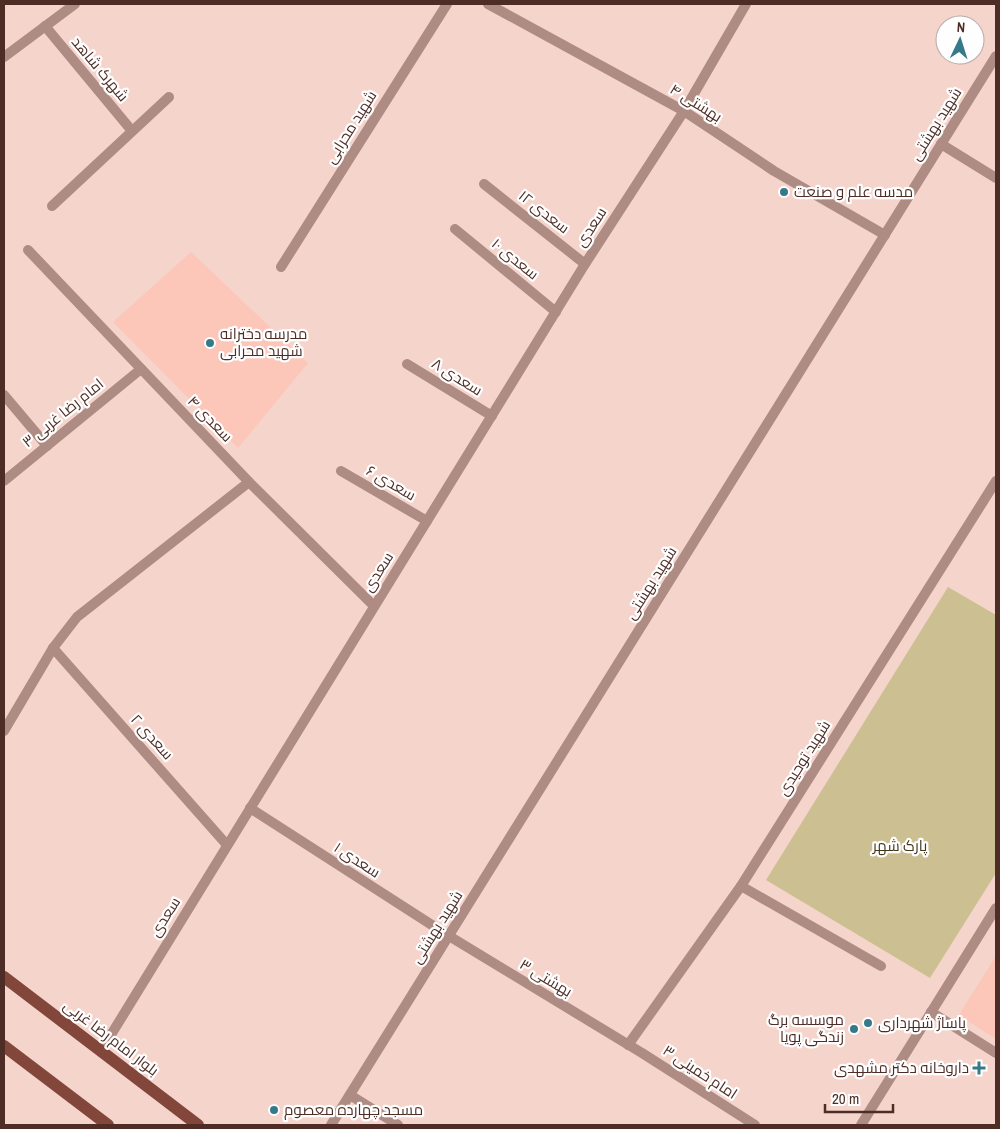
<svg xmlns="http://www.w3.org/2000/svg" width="1000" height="1129" viewBox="0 0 1000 1129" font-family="'Archivo Narrow',Cairo,sans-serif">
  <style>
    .built { fill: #fcc6b9 }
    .green { fill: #ccc092 }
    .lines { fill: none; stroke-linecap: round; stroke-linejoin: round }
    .service { stroke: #ae8c83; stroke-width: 10 }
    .minor { stroke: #ae8c83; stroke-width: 10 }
    .tertiary { stroke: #ae8c83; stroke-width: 10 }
    .primary { stroke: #82473a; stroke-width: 12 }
    .poi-dot { fill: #367a89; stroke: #fefefe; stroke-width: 2 }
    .labels { text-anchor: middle; stroke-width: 4.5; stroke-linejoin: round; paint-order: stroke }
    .street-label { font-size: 15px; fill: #4d2d26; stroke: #fefefe }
    .poi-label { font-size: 15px; fill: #4d2d26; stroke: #fefefe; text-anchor: start }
    .park-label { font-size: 15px; fill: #403718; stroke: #fefefe }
  </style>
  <rect width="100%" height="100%" fill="#f5d4cc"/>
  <g class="built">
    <polygon points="191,252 308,363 238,448 113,322"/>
    <polygon points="996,956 996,1039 959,1015"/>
  </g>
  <polygon class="green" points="948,587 996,615 996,873 930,978 766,880"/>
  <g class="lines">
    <g class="service">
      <polyline points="45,26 132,131"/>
      <polyline points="941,144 996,178"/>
      <polyline points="484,184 585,264"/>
      <polyline points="52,206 169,97"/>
      <polyline points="455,229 556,312"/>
      <polyline points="281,267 447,4"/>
      <polyline points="407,364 492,416"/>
      <polyline points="4,395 47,446"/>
      <polyline points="341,471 427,521"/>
      <polyline points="53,648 227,845"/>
      <polyline points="4,731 53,648 77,617 249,482"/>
      <polyline points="250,808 449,936"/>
    </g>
    <g class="minor">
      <polyline points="488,4 684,111 774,171 885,235"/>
      <polyline points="4,57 75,4"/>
      <polyline points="28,250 249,482 374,606"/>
      <polyline points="4,481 141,369"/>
      <polyline points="741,886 881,966"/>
      <polyline points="449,936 642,1053 755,1125"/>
      <polyline points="931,1012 996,1053"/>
      <polyline points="628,1045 741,886 996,481"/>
      <polyline points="101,1051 585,264 684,111 746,4"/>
      <polyline points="350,1095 398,1125"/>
      <polyline points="331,1125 996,56"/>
    </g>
    <polyline class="tertiary" points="861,1125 996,908"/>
    <g class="primary">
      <polyline points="4,977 198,1125"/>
      <polyline points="4,1046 108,1125"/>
    </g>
  </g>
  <g class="poi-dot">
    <circle cx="784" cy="192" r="5"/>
    <circle cx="210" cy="343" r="5"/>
    <circle cx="868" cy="1023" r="5"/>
    <circle cx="854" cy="1029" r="5"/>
    <path d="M976.5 1060.5h5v5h5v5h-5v5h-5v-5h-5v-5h5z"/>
    <circle cx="274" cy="1110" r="5"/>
  </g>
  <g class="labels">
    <g class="street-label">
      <text transform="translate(100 69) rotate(50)" y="5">شهرک شاهد</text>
      <text transform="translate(696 103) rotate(32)" y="5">بهشتی ۴</text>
      <text transform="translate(936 124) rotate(-58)" y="5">شهید بهشتی</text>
      <text transform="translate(351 127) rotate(-58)" y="5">شهید محرابی</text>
      <text transform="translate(544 212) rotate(38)" y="5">سعدی ۱۲</text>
      <text transform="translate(591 227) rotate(-57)" y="5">سعدی</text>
      <text transform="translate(515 259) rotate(39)" y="5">سعدی ۱۰</text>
      <text transform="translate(457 377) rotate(32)" y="5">سعدی ۸</text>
      <text transform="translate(63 413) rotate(-39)" y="5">امام رضا غربی ۳</text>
      <text transform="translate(210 419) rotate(46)" y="5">سعدی ۴</text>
      <text transform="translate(391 483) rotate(30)" y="5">سعدی ۶</text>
      <text transform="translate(378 572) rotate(-58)" y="5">سعدی</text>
      <text transform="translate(651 583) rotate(-58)" y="5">شهید بهشتی</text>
      <text transform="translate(152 737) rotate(48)" y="5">سعدی ۲</text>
      <text transform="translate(804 758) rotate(-58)" y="5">شهید توحیدی</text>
      <text transform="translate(357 860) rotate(33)" y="5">سعدی ۱</text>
      <text transform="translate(165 917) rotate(-58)" y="5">سعدی</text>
      <text transform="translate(437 927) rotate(-58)" y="5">شهید بهشتی</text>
      <text transform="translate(546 978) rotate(31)" y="5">بهشتی ۳</text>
      <text transform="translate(111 1038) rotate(37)" y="5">بلوار امام رضا غربی</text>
      <text transform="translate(700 1072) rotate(33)" y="5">امام خمینی ۳</text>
    </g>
    <g class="poi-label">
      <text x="794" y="197">مدسه علم و صنعت</text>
      <text x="220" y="339">مدرسه دخترانه<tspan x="220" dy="17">شهید محرابی</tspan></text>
      <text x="844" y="1025" text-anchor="end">موسسه برگ<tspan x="844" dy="17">زندگی پویا</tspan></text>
      <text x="878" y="1028">پاساژ شهرداری</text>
      <text x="969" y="1073" text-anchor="end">داروخانه دکتر مشهدی</text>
      <text x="284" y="1115">مسجد چهارده معصوم</text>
    </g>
    <g class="park-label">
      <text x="900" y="851">پارک شهر</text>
    </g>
  </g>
  <rect width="1000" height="1129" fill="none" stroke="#4d2d26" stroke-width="10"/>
  <g transform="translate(960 40) rotate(4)"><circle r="24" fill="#fefefe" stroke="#b7aaa8"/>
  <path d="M0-4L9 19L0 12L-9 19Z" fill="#367a89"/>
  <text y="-8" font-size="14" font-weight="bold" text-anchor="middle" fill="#4d2d26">N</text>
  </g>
  <path d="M825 1104v8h68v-8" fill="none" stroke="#4d2d26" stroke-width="2.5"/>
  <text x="832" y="1104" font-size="15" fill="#4d2d26" stroke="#fefefe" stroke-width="4" paint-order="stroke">20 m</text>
</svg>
